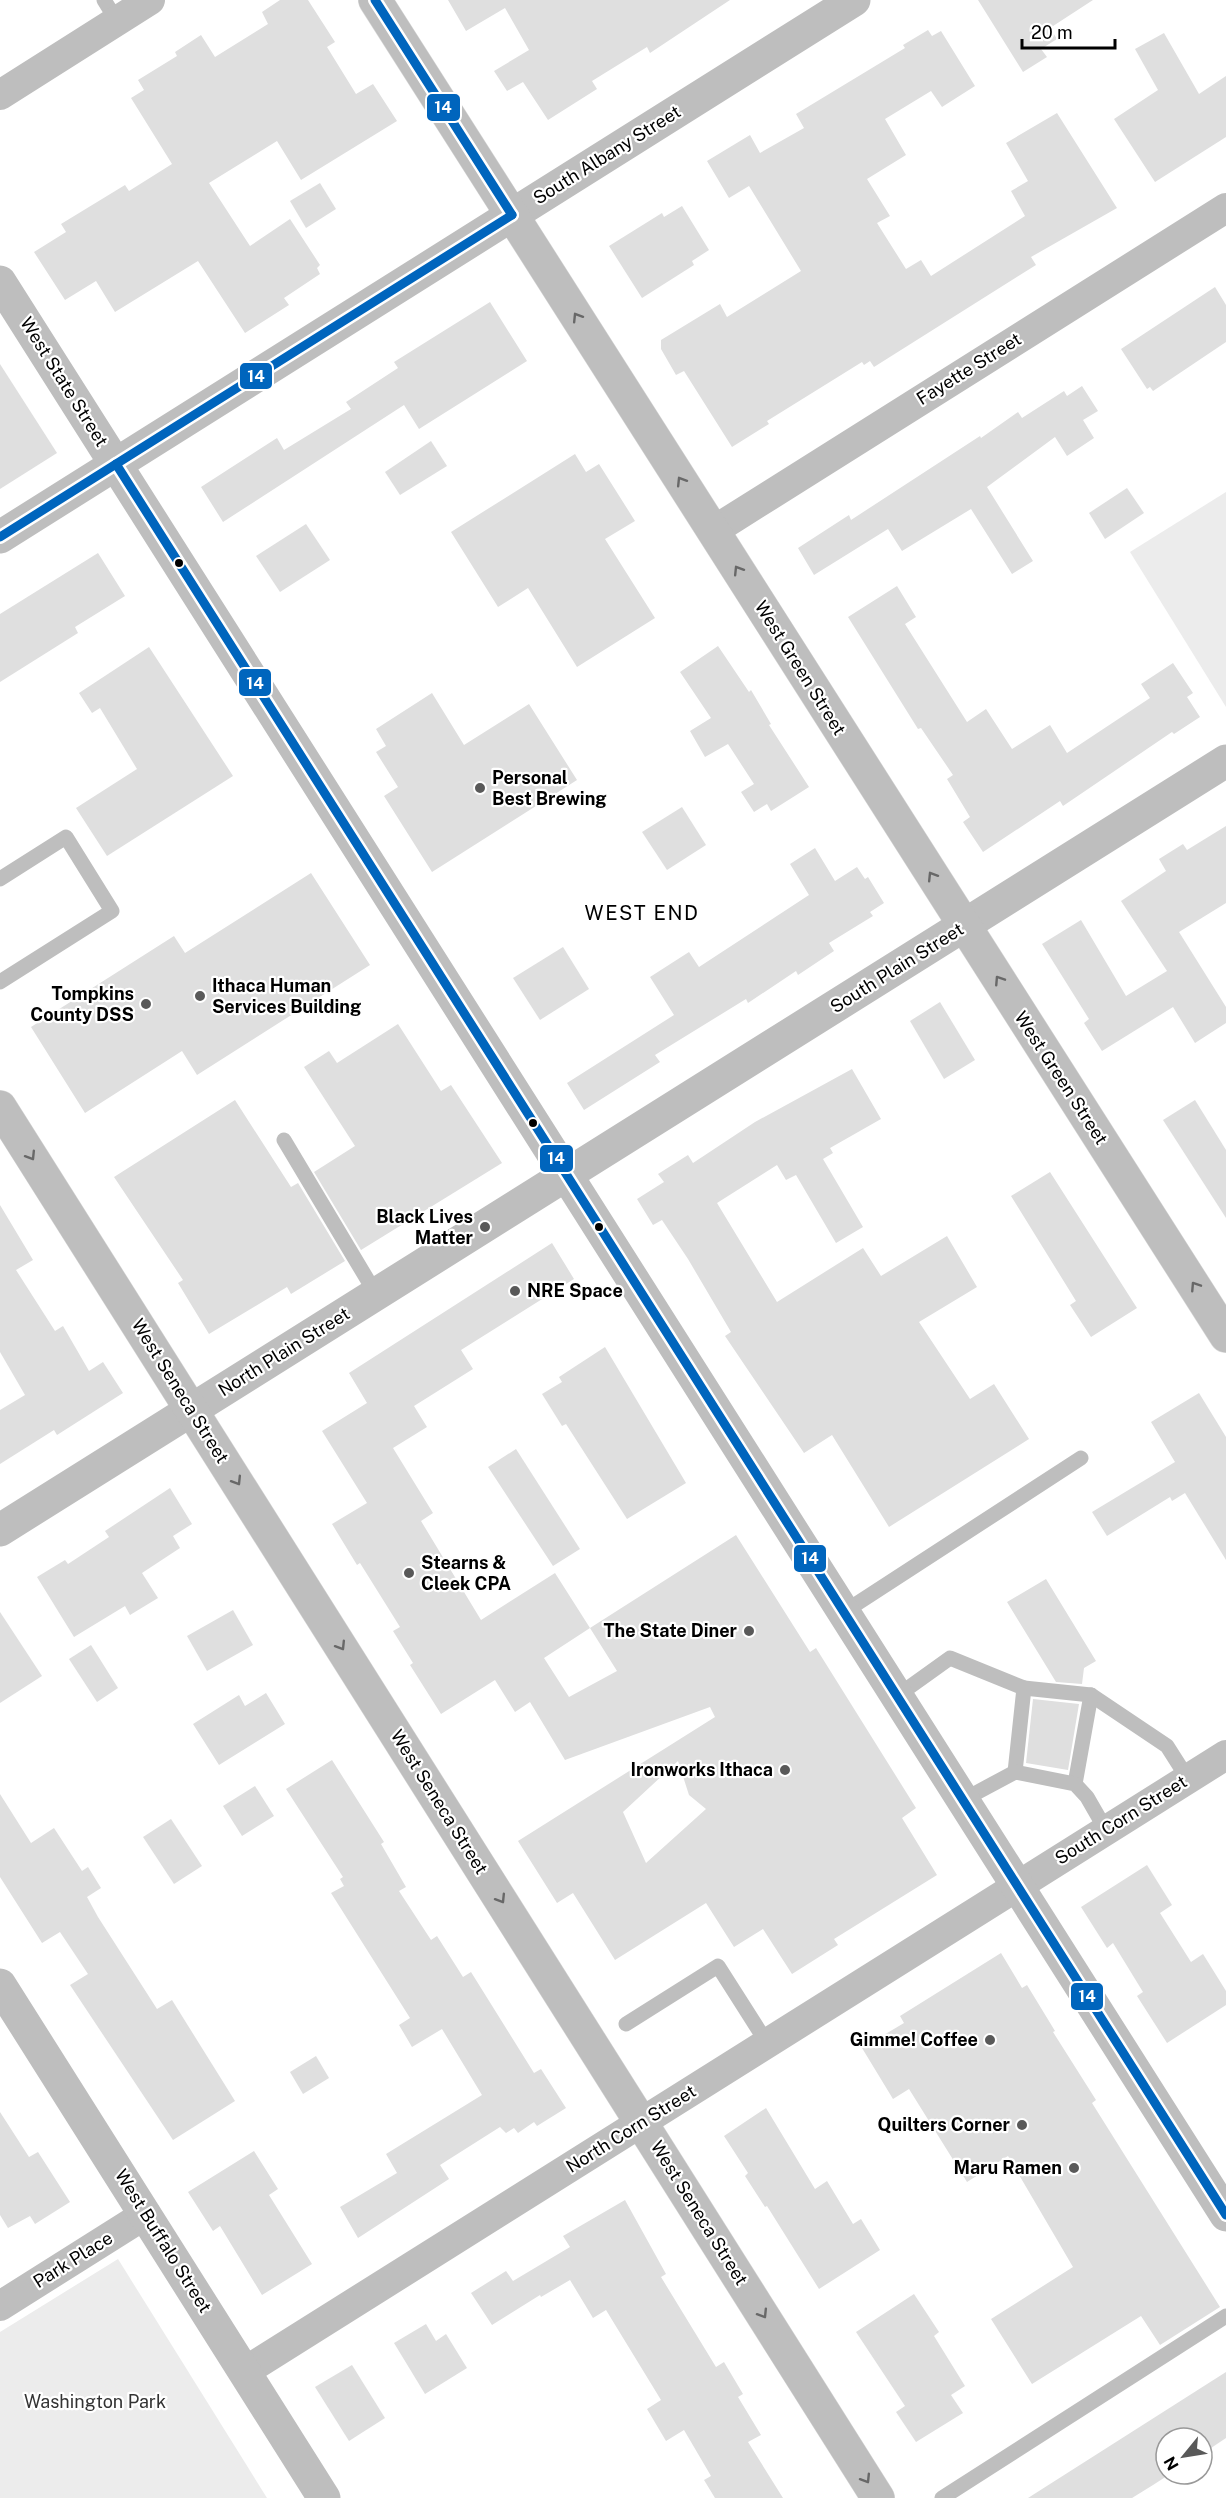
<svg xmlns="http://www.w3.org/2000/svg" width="1226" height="2498" viewBox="0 0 1226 2498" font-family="'Public Sans',sans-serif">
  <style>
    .green { fill: #ececec }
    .building { fill: #dfdfdf; fill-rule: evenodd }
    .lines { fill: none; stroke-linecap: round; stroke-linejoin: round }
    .trunk-casing { stroke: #dbdbdb; stroke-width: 34 }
    .service { stroke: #bebebe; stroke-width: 15 }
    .minor { stroke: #bebebe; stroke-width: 30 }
    .tertiary { stroke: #bebebe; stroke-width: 33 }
    .trunk { stroke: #bebebe; stroke-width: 33 }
    .bus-1-casing { stroke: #fff; stroke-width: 14 }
    .bus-1 { stroke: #0065bd; stroke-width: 9 }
    .oneway { stroke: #686868 }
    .bus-dot { fill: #000; stroke: #fff; stroke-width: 2 }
    .poi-dot { fill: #595959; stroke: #fff; stroke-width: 2 }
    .labels { text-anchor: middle; stroke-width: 4.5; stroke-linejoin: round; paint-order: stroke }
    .street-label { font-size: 18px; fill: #000; stroke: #fff }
    .poi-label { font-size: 18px; font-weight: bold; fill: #000; stroke: #fff; text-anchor: end }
    .park-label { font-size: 18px; fill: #333; stroke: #fff }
    .neighbourhood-label { font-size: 20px; letter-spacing: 1.5px; fill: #000; stroke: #fff }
    .line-badge { stroke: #fff; stroke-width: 2 }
    .badge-label { font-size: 16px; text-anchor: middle; font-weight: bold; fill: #fff }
  </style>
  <rect width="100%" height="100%" fill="#fff"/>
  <g class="green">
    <polygon points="1226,492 1226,707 1130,552"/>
    <polygon points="118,2259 267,2498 0,2498 0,2332"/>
  </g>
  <g class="building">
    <polygon points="280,0 308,0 335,42 327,47 356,94 373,84 397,121 301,180 277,141 209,183 250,246 290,219 320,265 317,268 320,274 284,298 289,305 245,333 198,261 115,312 96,281 65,300 34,252 66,232 61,224 125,185 129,191 172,164 131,98 144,90 138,80 177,56 175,52 201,35 215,57 268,24 262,12"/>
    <polygon points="448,0 730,0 650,53 647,47 592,81 597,89 548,120 523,82 507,91 494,71 529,50 505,8 466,31"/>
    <polygon points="978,0 1093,0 1050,28 1057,39 1041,49 1047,57 1023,72"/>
    <polygon points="928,30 932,36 941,31 975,86 942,107 931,91 885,119 906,155 867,179 890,216 877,223 906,269 921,260 931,276 1025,216 1011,191 1028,181 1006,143 1057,113 1117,208 1031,257 1036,265 874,367 870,361 864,365 862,362 767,421 769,424 732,447 684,371 676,375 661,349 661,340 720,304 727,317 801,271 749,186 729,198 707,161 750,135 760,153 804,128 796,114 905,48 903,45"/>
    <polygon points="1164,33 1199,94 1226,76 1226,137 1155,182 1114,119 1158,90 1135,49"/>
    <polygon points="320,183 336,209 306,228 290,201"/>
    <polygon points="682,206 709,250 692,261 694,265 642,298 609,246 662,213 664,217"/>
    <polygon points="1215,287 1226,305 1226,342 1153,391 1150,387 1147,389 1121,349"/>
    <polygon points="490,302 527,361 419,429 404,405 223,522 201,487 277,438 284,450 351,409 346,402 398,368 394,362"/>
    <polygon points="0,364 57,453 0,489"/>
    <polygon points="1082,386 1098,411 1083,420 1094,438 1067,456 1055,437 987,487 1033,561 1012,574 971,509 902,551 888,529 814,575 798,548 849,515 851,520 980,436 981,438 1018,412 1022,418 1064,391 1067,396"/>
    <polygon points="431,441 447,466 400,495 385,472"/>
    <polygon points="575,454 586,472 599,464 635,521 605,539 655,618 577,667 528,588 498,607 451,532"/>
    <polygon points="1127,488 1144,513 1105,539 1089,513"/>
    <polygon points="306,524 330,560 280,592 256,556"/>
    <polygon points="98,553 125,596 75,627 78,633 0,682 0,614"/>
    <polygon points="897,586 916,617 905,624 967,722 986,709 1012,749 1050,725 1067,753 1150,698 1141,684 1173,663 1193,693 1187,697 1200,717 1174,734 1172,732 1063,806 1060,801 983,852 963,822 970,817 947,779 953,775 921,728 918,729 848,617"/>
    <polygon points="718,646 749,692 751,690 771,724 769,725 809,787 771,811 767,804 754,812 741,792 754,784 728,744 705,757 690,731 711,718 680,672"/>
    <polygon points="149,647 233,776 107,856 76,808 137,769 100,708 92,713 79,693"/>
    <polygon points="432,693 464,745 529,704 577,780 432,872 384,796 398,787 376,752 386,746 376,729"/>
    <polygon points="682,807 706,845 667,870 642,832"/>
    <polygon points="1226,826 1226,903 1179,932 1226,1007 1226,1023 1195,1043 1173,1007 1102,1051 1084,1023 1089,1019 1042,944 1081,920 1126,996 1167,971 1121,901 1166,871 1159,859 1183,844 1187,850"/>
    <polygon points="815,848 835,881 857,867 865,879 868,877 884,903 870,912 873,916 829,943 834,951 798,975 796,971 748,1003 746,999 655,1055 660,1062 584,1110 567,1083 674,1015 650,977 689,952 699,967 809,895 790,864"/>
    <polygon points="311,873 370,965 197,1075 182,1051 85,1113 31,1027 174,936 185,953"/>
    <polygon points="563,947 589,989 540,1020 513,978"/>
    <polygon points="940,1002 975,1060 944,1079 910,1021"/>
    <polygon points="398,1024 441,1091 451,1085 502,1163 361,1250 314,1172 355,1146 304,1067 329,1051 337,1063"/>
    <polygon points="852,1069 881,1119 830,1148 833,1153 823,1159 863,1227 836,1243 796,1175 786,1180 777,1165 717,1203 777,1302 863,1248 881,1276 947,1236 977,1287 919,1322 970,1399 994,1384 1029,1439 889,1527 832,1435 804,1453 725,1336 731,1332 688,1259 662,1220 653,1225 637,1199 664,1182 658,1174 688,1155 693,1163 755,1122"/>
    <polygon points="235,1100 291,1187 298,1183 345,1261 291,1294 287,1287 209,1334 178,1283 183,1280 114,1177"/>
    <polygon points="1195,1100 1226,1150 1226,1218 1163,1120"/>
    <polygon points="1050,1172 1137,1308 1091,1337 1070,1305 1076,1301 1011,1196"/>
    <polygon points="0,1205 33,1260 16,1270 55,1331 63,1326 89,1371 103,1362 123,1393 57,1435 54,1430 0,1464 0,1410 25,1395 0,1352"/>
    <path d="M552,1243L574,1279L461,1350L473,1369L414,1406L427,1427L393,1448L433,1513L421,1521L481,1620L555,1573L590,1628L736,1535L810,1652L816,1648L916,1808L902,1818L937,1875L834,1939L838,1945L792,1974L763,1929L734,1947L706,1903L615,1960L573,1893L557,1903L518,1841L715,1717L710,1707L565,1760L530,1702L515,1712L495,1680L441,1714L410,1665L413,1663L393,1631L400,1627L360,1563L357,1565L332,1524L367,1503L322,1431L367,1403L349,1373ZM590,1628L617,1671L569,1697L544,1658ZM678,1761L689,1795L706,1809L646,1863L623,1812Z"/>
    <polygon points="605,1347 686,1483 627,1519 566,1424 562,1426 542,1394 562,1382 559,1377"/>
    <polygon points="1199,1393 1226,1437 1226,1560 1185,1493 1172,1501 1170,1497 1107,1536 1092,1512 1175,1462 1151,1422"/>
    <polygon points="516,1449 580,1549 553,1566 488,1467"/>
    <polygon points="170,1488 192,1524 173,1536 180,1548 142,1573 158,1598 130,1615 125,1606 74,1637 37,1577 65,1560 68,1564 109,1537 105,1531"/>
    <polygon points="1046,1579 1096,1661 1084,1668 1082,1684 1056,1682 1007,1602"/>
    <polygon points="233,1610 253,1645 207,1671 187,1636"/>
    <polygon points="0,1612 42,1676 0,1703"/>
    <polygon points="91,1645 118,1688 97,1702 69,1659"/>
    <polygon points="266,1693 285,1724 219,1765 193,1724 239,1695 245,1706"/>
    <polygon points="1033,1699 1079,1704 1068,1770 1026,1763"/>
    <polygon points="332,1760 384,1842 381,1844 406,1887 399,1891 431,1940 437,1936 463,1977 471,1972 534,2073 541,2069 566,2108 537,2126 534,2122 518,2133 514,2128 506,2133 500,2127 440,2165 449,2179 358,2238 340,2207 397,2173 386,2154 482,2095 442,2029 412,2047 399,2025 410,2018 331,1893 344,1886 340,1879 343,1877 286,1789"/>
    <polygon points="255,1786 274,1816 242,1836 223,1806"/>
    <polygon points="0,1794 31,1843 54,1828 82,1871 88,1867 101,1888 87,1897 98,1917 157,2009 172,2000 235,2101 173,2140 70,1985 88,1974 60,1932 42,1943 0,1877"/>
    <polygon points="171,1819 202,1866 174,1884 143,1837"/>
    <polygon points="1147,1865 1172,1905 1160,1913 1191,1962 1203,1954 1226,1991 1226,2005 1167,2043 1137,1996 1143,1992 1113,1943 1107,1948 1081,1907"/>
    <polygon points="1001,1953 1022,1988 1027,1985 1055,2031 1053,2032 1096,2100 1092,2103 1220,2307 1160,2345 1141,2316 1032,2384 991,2319 1073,2267 1008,2156 967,2182 909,2089 893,2099 862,2048 904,2023 900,2016"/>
    <polygon points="316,2056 329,2078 303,2094 290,2072"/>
    <polygon points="766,2108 815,2189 827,2181 853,2224 861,2219 880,2250 819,2289 767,2206 765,2207 745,2176 748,2173 724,2136"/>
    <polygon points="0,2112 29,2157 38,2152 70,2202 35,2224 30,2216 8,2228 0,2215"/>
    <polygon points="254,2151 278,2189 269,2195 312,2264 262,2295 220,2226 213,2231 188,2192"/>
    <polygon points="625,2200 666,2274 661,2277 716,2367 724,2362 743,2394 738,2397 761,2435 748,2442 783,2498 715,2498 704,2480 711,2476 684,2430 666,2441 647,2409 661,2400 606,2310 593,2318 570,2280 541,2297 540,2295 492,2325 471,2293 506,2271 513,2281 570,2247 563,2236"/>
    <polygon points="914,2294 939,2332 934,2336 965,2386 951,2395 963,2413 916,2442 896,2412 905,2406 856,2332"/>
    <polygon points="426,2324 436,2341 446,2334 467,2368 425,2394 394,2343"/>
    <polygon points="352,2365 385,2418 349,2441 315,2387"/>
    <polygon points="1226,2372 1226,2438 1202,2454 1202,2438 1166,2438 1166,2474 1170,2474 1153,2485 1132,2498 1028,2498"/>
  </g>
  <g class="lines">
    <defs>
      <g id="trunk">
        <polyline points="375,0 1226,1336"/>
        <polyline points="0,1107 878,2498"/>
      </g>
    </defs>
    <use href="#trunk" class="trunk-casing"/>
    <g class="service">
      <polyline points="104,0 117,21"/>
      <polyline points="0,879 66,837 112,911 0,982"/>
      <polyline points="284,1140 376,1294"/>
      <polyline points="844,1612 1081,1458"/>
      <polyline points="1024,1688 1091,1695 1167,1746 1188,1779"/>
      <polyline points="897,1696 950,1658 1024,1688 1015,1772"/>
      <polyline points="1075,1784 1091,1695"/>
      <polyline points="963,1800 1015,1772 1075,1784 1087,1797 1106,1830"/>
      <polyline points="626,2024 718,1966 767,2043"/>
      <polyline points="942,2498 1226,2316"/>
    </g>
    <g class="minor">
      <polyline points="0,95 150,0"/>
      <polyline points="713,531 1226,208"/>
      <polyline points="0,2306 146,2214"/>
      <polyline points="244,2372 1226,1755"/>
    </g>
    <g class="tertiary">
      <polyline points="0,282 1226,2215"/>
      <polyline points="0,537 854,0"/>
      <polyline points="0,1530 1226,761"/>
      <polyline points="0,1985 324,2498"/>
    </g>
    <use href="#trunk" class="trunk"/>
    <defs>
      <g id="bus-1">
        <polyline points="375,0 512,215"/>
        <polyline points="116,464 1226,2215"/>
        <polyline points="0,537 512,215"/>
      </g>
    </defs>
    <use href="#bus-1" class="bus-1-casing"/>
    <use href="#bus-1" class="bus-1"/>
  </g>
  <defs><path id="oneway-chevron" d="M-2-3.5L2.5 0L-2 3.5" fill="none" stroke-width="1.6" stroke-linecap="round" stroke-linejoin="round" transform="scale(1.5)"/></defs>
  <g class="oneway">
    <use href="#oneway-chevron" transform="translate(577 317) rotate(-122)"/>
    <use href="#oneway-chevron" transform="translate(681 481) rotate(-122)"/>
    <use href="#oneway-chevron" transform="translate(738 570) rotate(-122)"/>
    <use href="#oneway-chevron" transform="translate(932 876) rotate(-122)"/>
    <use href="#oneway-chevron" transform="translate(999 980) rotate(-123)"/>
    <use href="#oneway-chevron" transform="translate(31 1156) rotate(58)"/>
    <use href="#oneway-chevron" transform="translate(1195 1286) rotate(-123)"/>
    <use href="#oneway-chevron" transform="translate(237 1481) rotate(58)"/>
    <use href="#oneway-chevron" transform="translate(341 1646) rotate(58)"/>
    <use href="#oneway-chevron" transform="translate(501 1899) rotate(58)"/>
    <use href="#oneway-chevron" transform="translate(763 2314) rotate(58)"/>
    <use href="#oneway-chevron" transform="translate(866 2479) rotate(58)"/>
  </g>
  <g class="bus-dot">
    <circle cx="179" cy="563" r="5"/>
    <circle cx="533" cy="1123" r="5"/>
    <circle cx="599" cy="1227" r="5"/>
  </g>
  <g class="poi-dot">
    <circle cx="480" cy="788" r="6"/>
    <circle cx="200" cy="996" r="6"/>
    <circle cx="146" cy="1004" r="6"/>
    <circle cx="485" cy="1227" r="6"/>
    <circle cx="515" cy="1291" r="6"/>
    <circle cx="409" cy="1573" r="6"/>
    <circle cx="749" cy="1631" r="6"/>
    <circle cx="785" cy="1770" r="6"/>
    <circle cx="990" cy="2040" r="6"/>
    <circle cx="1022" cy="2125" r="6"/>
    <circle cx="1074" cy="2168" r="6"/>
  </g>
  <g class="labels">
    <g class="street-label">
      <text transform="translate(607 155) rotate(-32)" y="6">South Albany Street</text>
      <text transform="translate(969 369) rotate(-32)" y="6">Fayette Street</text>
      <text transform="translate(64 382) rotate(58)" y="6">West State Street</text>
      <text transform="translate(800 668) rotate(58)" y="6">West Green Street</text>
      <text transform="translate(897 968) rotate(-32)" y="6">South Plain Street</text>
      <text transform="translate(1061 1078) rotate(57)" y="6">West Green Street</text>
      <text transform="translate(284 1352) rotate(-32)" y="6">North Plain Street</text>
      <text transform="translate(180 1391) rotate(58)" y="6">West Seneca Street</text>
      <text transform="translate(439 1802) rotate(58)" y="6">West Seneca Street</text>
      <text transform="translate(1121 1820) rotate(-32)" y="6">South Corn Street</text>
      <text transform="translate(631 2129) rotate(-32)" y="6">North Corn Street</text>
      <text transform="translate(699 2213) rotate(58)" y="6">West Seneca Street</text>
      <text transform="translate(163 2241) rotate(58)" y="6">West Buffalo Street</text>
      <text transform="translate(73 2260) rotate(-32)" y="6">Park Place</text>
    </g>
    <g class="poi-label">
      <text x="492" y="784" text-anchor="start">Personal<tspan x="492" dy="21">Best Brewing</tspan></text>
      <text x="212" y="992" text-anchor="start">Ithaca Human<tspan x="212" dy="21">Services Building</tspan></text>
      <text x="134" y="1000">Tompkins<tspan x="134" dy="21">County DSS</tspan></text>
      <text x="473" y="1223">Black Lives<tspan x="473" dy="21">Matter</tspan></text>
      <text x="527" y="1297" text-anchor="start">NRE Space</text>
      <text x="421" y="1569" text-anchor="start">Stearns &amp;<tspan x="421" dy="21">Cleek CPA</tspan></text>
      <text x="737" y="1637">The State Diner</text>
      <text x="773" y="1776">Ironworks Ithaca</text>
      <text x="978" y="2046">Gimme! Coffee</text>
      <text x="1010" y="2131">Quilters Corner</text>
      <text x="1062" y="2174">Maru Ramen</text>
    </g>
    <g class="park-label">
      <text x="95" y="2408">Washington Park</text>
    </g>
    <g class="neighbourhood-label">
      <text x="642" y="920">WEST END</text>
    </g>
  </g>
  <g class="line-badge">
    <rect x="426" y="93" width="35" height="29" rx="6" fill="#0065bd"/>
    <rect x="239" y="362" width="34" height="28" rx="6" fill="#0065bd"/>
    <rect x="238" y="668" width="34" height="29" rx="6" fill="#0065bd"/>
    <rect x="539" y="1144" width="35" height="29" rx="6" fill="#0065bd"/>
    <rect x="793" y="1544" width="34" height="29" rx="6" fill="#0065bd"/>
    <rect x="1070" y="1982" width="34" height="29" rx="6" fill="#0065bd"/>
  </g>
  <g class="badge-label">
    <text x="443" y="113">14</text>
    <text x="256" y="382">14</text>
    <text x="255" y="689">14</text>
    <text x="556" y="1164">14</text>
    <text x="810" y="1564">14</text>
    <text x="1087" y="2002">14</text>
  </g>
  <g transform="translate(1184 2456) rotate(240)"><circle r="28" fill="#ffffff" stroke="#999999" stroke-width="1.5"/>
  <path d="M0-4.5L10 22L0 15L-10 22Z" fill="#595959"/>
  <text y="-9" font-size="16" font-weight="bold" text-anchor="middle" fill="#000000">N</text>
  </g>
  <path d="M1022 39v9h93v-9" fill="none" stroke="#000000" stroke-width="3"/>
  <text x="1031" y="39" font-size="18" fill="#000000" stroke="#ffffff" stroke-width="4.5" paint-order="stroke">20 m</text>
</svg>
